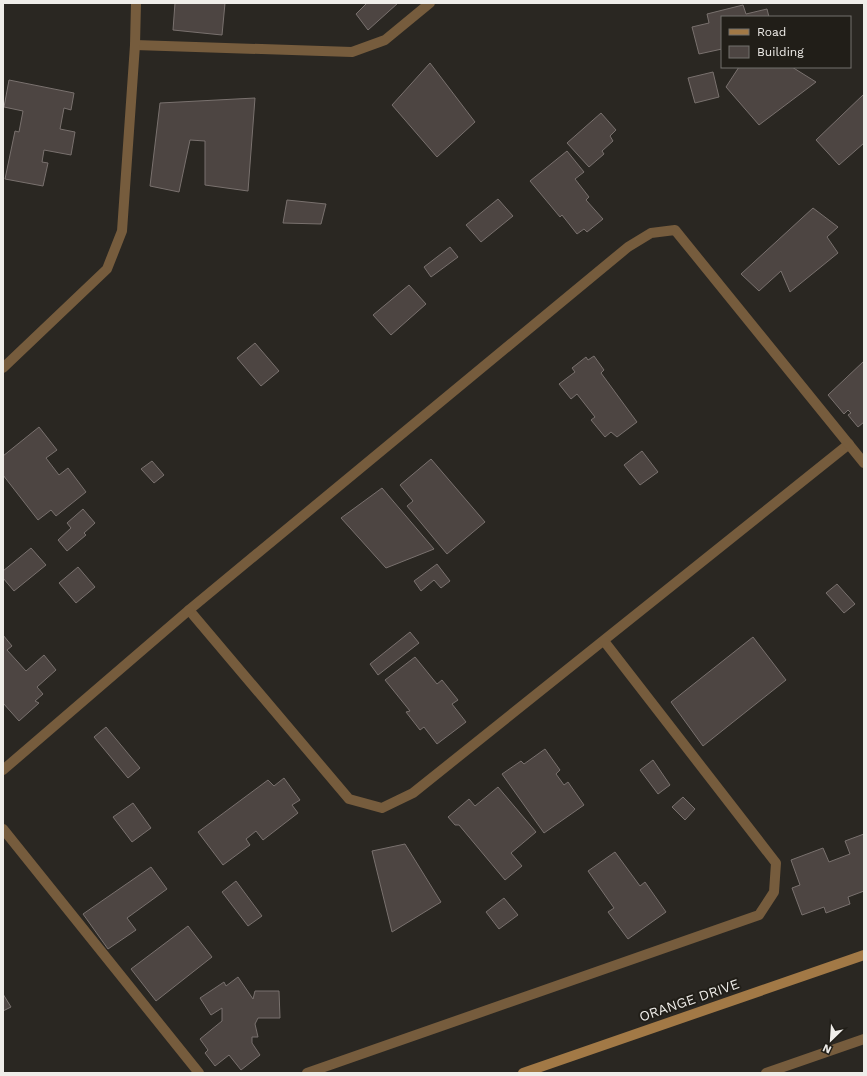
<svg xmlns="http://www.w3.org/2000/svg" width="867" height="1076" viewBox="0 0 867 1076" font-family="'Work Sans',sans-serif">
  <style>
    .building { fill: #4d4542; stroke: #79716e }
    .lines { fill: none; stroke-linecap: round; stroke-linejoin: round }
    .street { stroke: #765c3d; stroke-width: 10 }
    .secondary { stroke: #a27946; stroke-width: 10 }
    .labels { text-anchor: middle; stroke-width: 4; stroke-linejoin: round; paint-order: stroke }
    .street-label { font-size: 14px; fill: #efede9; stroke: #211e18 }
  </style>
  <rect width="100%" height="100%" fill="#2a2722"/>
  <g class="building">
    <polygon points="175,3 225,3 222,35 173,30"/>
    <polygon points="367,3 398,3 368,30 356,14"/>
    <polygon points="743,5 746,14 767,9 769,17 722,17 722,49 699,54 692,27 709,23 707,14"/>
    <polygon points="430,63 475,122 437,157 392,105"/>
    <polygon points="739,67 792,67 816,82 759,125 726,87"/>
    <polygon points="713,72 719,97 695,103 688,78"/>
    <polygon points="9,80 74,93 71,110 64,108 60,129 75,132 71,155 44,150 42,162 48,163 43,186 5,179 15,131 19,132 23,111 4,107"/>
    <polygon points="864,94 864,143 839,165 816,140"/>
    <polygon points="255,98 248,191 205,185 205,141 190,140 179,192 150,186 160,103"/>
    <polygon points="601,113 616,130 610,136 613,141 602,151 604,154 589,167 567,143"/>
    <polygon points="567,151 584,172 575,179 589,197 586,200 603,219 587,232 584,229 577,234 562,215 560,217 530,181"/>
    <polygon points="498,199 513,216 481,242 466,225"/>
    <polygon points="287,200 326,204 321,224 283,223"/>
    <polygon points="813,208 838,227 827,237 838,253 790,292 781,271 759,291 741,274"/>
    <polygon points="450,247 458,257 431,277 424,267"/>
    <polygon points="409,285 426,304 391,335 373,315"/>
    <polygon points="255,343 279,371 261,386 237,358"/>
    <polygon points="594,356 604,370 601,373 637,422 617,437 611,432 605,437 591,420 595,417 577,394 571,399 559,384 575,372 572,368 586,357 588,360"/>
    <polygon points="864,361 864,422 858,427 848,415 851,413 848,410 844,414 828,395"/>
    <polygon points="39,427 57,450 46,458 59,475 68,468 86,492 56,516 51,510 38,520 3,475 3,456"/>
    <polygon points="642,451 658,472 640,485 624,465"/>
    <polygon points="431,459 485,522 447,554 407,506 413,501 400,485"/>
    <polygon points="152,461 164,475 154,483 141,469"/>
    <polygon points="382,488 434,549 386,568 341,518"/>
    <polygon points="83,509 95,523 84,533 86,535 67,551 58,540 71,528 67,523"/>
    <polygon points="31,548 46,565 14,591 3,578 3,571"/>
    <polygon points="437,564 450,581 441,588 434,580 421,591 414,581"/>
    <polygon points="78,567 95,587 76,603 59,583"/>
    <polygon points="837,584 855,604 844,613 826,593"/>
    <polygon points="410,632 419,643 378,675 370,664"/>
    <polygon points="3,635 12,646 7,650 26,671 44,655 56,670 37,687 43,694 35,701 39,703 19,721 3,703"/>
    <polygon points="753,637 786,680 703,746 671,702"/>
    <polygon points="415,657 437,684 442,680 458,700 452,704 466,722 437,744 424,727 420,730 406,712 410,711 385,680"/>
    <polygon points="106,727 140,768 128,778 94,737"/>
    <polygon points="545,749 560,770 556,774 564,785 568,782 584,805 544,833 502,774 521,761 524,764"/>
    <polygon points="653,760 670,785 658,794 640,770"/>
    <polygon points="284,778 300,800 292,805 298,813 263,840 256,831 246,839 250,845 223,865 198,832 268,780 274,786"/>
    <polygon points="498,787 536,832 511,853 522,866 505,880 459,825 455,825 448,817 469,799 475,806"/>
    <polygon points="683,797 695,809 685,820 672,807"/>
    <polygon points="133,803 151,828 132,842 113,817"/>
    <polygon points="864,834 864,891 848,897 850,904 826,913 824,907 802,915 792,888 800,885 791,860 823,848 829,862 850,854 845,841"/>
    <polygon points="405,844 441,902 392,932 372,851"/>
    <polygon points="615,852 640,886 645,882 666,912 628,939 608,912 614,908 588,871"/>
    <polygon points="151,867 167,889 127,918 136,930 108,949 83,914"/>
    <polygon points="236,881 262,916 248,926 222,892"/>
    <polygon points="504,898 518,915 499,929 486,912"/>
    <polygon points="188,926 212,957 156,1001 131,969"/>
    <polygon points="238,977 253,999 255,991 279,991 280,1018 258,1018 255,1024 258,1037 252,1037 252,1043 260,1055 241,1070 229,1055 215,1066 205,1053 208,1050 200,1039 222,1021 222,1008 211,1015 200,998 224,982 226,986"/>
    <polygon points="3,994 11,1007 3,1011"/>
  </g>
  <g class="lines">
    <g class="street">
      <polyline points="135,45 352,52 385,40 430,3"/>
      <polyline points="3,368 107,269 122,231 135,45 136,3"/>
      <polyline points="189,610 349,799 382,808 413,793 849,444"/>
      <polyline points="3,770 189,610 628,247 651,233 675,230 864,463"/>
      <polyline points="3,829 199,1073"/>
      <polyline points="307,1073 759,915 774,892 776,863 604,641"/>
      <polyline points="766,1073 864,1039"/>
    </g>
    <polyline class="secondary" points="523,1073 864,955"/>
  </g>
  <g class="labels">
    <g class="street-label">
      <text transform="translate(689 1000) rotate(-19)" y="5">ORANGE DRIVE</text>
    </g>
  </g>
  <rect width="867" height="1076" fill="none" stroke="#efede9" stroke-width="8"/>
  <rect x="721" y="16" width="130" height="52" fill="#211e18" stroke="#73716c"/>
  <rect x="729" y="29" width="20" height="6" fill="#a27946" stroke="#73716c"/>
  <text x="757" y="36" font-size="12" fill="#efede9">Road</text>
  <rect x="729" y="46" width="20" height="12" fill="#4d4542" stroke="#73716c"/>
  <text x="757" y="56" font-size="12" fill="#efede9">Building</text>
  <g transform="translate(831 1040) rotate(205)" stroke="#211e18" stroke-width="3" paint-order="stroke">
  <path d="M0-3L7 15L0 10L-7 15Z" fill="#efede9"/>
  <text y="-6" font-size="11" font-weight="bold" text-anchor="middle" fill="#efede9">N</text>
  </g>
</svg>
